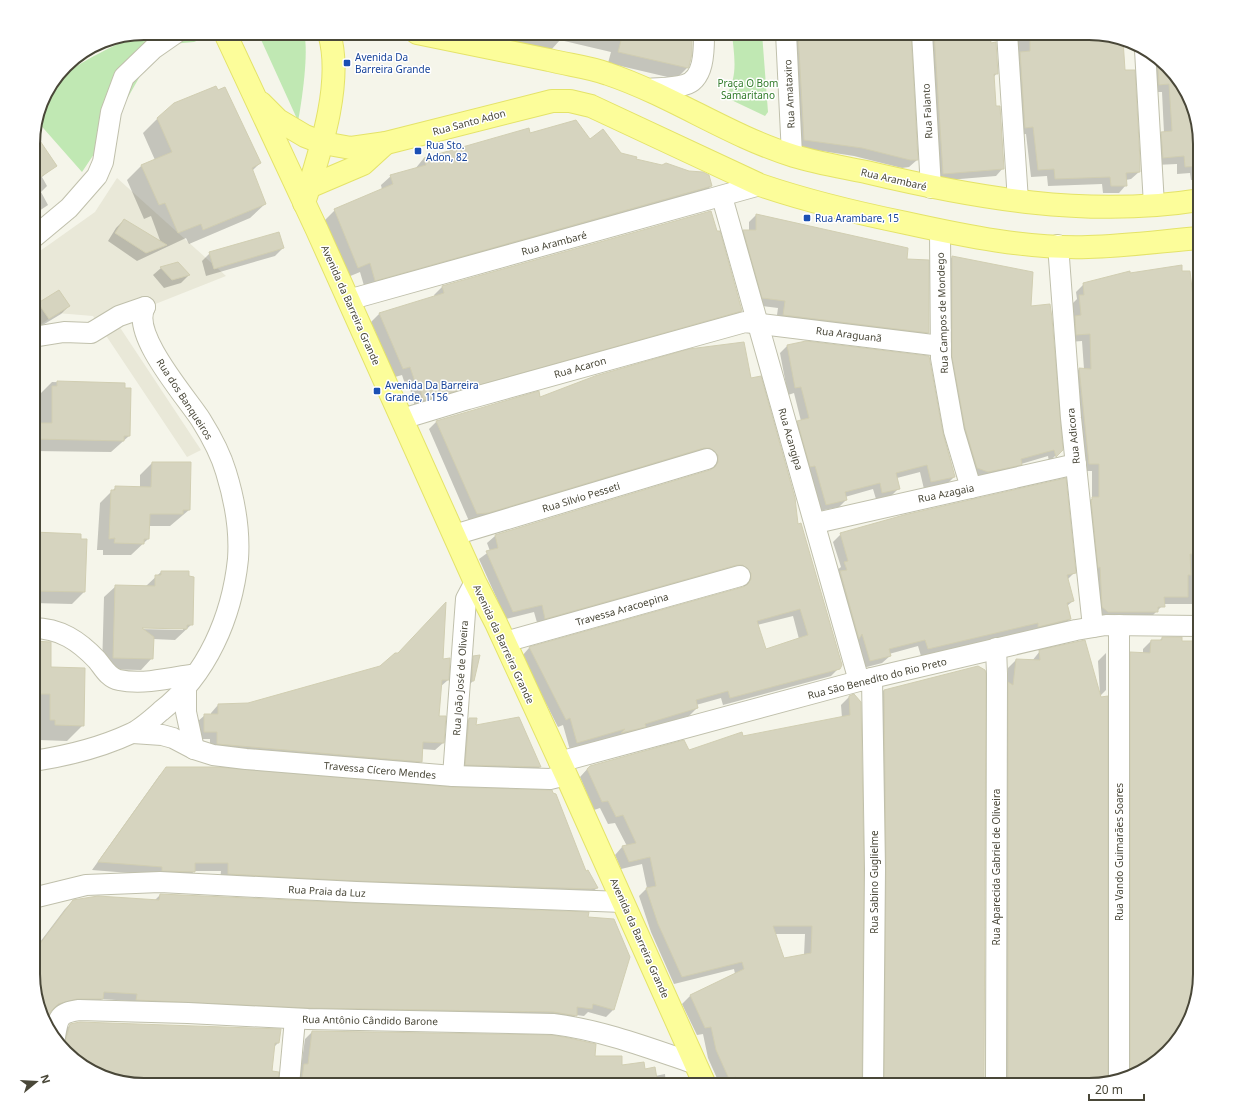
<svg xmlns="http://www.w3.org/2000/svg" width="1233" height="1118" viewBox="0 0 1233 1118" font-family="'Noto Sans',sans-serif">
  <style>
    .residential { fill: #e9e8d8 }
    .green { fill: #c0e8b3 }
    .shadow { fill: #0003; fill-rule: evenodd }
    .building { fill: #d6d4bf; stroke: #d1ceb2; fill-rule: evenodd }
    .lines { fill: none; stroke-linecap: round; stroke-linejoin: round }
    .minor-casing { stroke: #c0c0ac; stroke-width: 22 }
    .major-casing { stroke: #e4e369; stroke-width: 24 }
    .minor { stroke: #fff; stroke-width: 20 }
    .major { stroke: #fcfd9a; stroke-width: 22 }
    .transit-dot { fill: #1a4fb4; stroke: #fff; stroke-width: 1.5 }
    .labels { text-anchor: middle; stroke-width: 3; stroke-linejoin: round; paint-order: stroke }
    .transit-label { font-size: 10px; fill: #164399; stroke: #fff; text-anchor: start }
    .park-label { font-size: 10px; fill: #317b2a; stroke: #fff }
    .street-label { font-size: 10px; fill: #494738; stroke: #fff }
    .rim { fill: none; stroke: #494738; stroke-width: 2 }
  </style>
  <rect width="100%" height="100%" fill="#f5f5ea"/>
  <polygon class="residential" points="117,178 226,276 115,320 201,450 187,457 93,316 57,313 33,330 33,256 95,212"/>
  <g class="green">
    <path d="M144,33H209L210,35L194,42L172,44L144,69L106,136L82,172L37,121C40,113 41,102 45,94C57,71 113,47 137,34Z"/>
    <path d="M258,33H304C309,51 302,101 298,121Z"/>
    <path d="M732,33H762L768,112L765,116L725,97C739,77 734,56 732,33Z"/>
  </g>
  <g class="shadow">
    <polygon points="480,33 693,33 690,60 687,68 676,79 608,63 611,52 560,40 551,50"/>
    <polygon points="789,33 910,33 917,160 909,167 902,168 854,156 796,147"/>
    <polygon points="922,33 989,33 997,73 993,78 995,107 1003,168 996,176 936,181"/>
    <polygon points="1011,33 1089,33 1135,44 1122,44 1124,71 1139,172 1131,179 1126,180 1126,185 1119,193 1103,193 1102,184 1048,186 1047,176 1031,177 1026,134 1017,135"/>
    <polygon points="1150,54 1167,65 1191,101 1200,144 1200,180 1191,180 1190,173 1177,174 1177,164 1155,165 1154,141 1162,133 1164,133 1162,92 1151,92"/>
    <polygon points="158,118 260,163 252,171 265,204 250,218 189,244 186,238 137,261 108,241 116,228 124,220 161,243 151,216 144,219 127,180 141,166 155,160 143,133"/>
    <polygon points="530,134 590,140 635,160 711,186 701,196 365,289 360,272 348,277 325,220 335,210 382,190 381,185 391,176 415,169 424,158"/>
    <polygon points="33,137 56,165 42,177 47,186 41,192 48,205 33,215"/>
    <polygon points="756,215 907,249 906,260 928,333 921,340 776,322 778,308 755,305 736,239 744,231 749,231 749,222"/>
    <polygon points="283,248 275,256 206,276 202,261 210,253"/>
    <polygon points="952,257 1030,307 1062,449 1049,462 1048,456 1021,464 1014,471 981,478 971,474 946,364 946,264"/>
    <polygon points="161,268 189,275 181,283 164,288 153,275"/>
    <polygon points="1181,273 1190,284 1200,277 1200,619 1198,619 1197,604 1164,604 1149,619 1101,619 1085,505 1092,499 1092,471 1081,471 1072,376 1079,369 1084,369 1082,341 1069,342 1072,304 1077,299 1076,292 1084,284 1129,274"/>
    <polygon points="442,287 741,311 733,319 415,407 410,389 407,390 402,375 395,377 371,322 379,314 435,297 434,295"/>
    <polygon points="59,291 69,306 61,314 41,326 38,322 33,324 33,308"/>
    <polygon points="806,342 942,433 954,477 947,484 924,489 920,472 897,478 899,488 892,495 876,499 873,489 845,497 846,500 839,507 819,511 791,429 801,421 794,393 788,395 780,353 787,346"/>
    <path d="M750,379L798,526L839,668L831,676L723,705L721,698L696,705L697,708L689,716L570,750L563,725L558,727L522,656L529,648L744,588V580L538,626L534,612L506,619L479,559L490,551L487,543L495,536L711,471V463L469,521L429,429L436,422L538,393L540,399ZM793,616L799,639L765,651L757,625Z"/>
    <polygon points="52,382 124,384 129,436 111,452 33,451 33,419 40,419 40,394"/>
    <polygon points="152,463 190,463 189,510 170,526 149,526 148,539 131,555 103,555 103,550 97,550 100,503 116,487 140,488 140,475"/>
    <polygon points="33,534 84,592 72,604 33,603"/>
    <polygon points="841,534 1075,572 1067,580 1073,601 1067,606 1070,619 1063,626 1031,634 1031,630 921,656 918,646 889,654 890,656 882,663 863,668 837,570 841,567 833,542"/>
    <path d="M161,572L192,624L175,640L153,639L152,658L141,670L102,669L104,597L116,586H146ZM137,627L183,628V630L137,629Z"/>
    <polygon points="1162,638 1181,642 1200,981 1191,1017 1168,1052 1132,1076 1123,1078 1123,662 1131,654 1143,654 1143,649 1151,641 1159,641"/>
    <polygon points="33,640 50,643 50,668 83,725 67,741 39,740 39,736 35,736"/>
    <polygon points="1040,651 1100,694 1098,661 1106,653 1106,690 1099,697 1108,1081 1089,1085 1000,1085 1008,668 1016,660 1032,661"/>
    <polygon points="474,657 473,681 470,684 470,661"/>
    <polygon points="442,660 448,680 440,687 437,717 443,743 435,750 421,749 421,761 413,769 210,751 210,739 197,739 197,722 205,715 211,715 211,713 218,705 249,704"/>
    <polygon points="884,690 984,1085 877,1085 877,698"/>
    <path d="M854,695L861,1085H720L708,1058L703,1034L697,1035L682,1004L690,996L735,974L734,969L674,984L651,932L639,896L647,888L642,864L621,869L615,855L622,847L627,846L615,823L608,824L600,808L594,810L580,777L590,766L688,751L742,737L842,718L841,705L849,697ZM775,934H805L804,955L783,959Z"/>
    <polygon points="518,718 540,767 533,774 459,772 462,726 469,719 475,726"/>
    <polygon points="167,768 597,888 589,895 220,881 221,871 194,871 187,880 154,875 92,870 159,776"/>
    <polygon points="160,895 587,918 613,1010 606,1017 588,1012 584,1016 576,1015 568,1023 129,1007 130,1001 102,999 95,1006 55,1009 49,1012 45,1022 42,1017 33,981 36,950 34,950 65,909 73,901 155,900"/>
    <polygon points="70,1025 278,1043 273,1048 270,1072 277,1085 144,1085 101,1076 66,1053 60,1044 62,1033"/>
    <polygon points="312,1032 594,1057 621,1067 644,1070 655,1076 665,1074 666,1085 295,1085 296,1072 301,1067 305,1039"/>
  </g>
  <g class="building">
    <polygon points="623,33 692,33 692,54 689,66 688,68 618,52"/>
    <polygon points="798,33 911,33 918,160 910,160 862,148 804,140"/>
    <polygon points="934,33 987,33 990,34 991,43 996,42 998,74 994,74 996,106 1000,106 1004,169 943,174"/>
    <polygon points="1030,33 1089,33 1123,40 1125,70 1135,70 1140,160 1140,172 1126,173 1127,186 1111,186 1110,177 1055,179 1054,169 1038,170 1033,127 1025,128 1020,52 1030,51"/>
    <polygon points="1168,66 1191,101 1200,144 1200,166 1185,167 1184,156 1163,158 1161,132 1172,131 1169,84 1159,85 1158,68 1168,68"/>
    <polygon points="216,86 218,90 225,87 261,163 252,168 266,204 203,230 201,224 178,233 165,203 159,205 141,165 172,152 157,118 174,103"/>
    <polygon points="576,120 590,139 603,129 621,153 637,157 636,159 662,165 666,163 689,171 703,172 709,175 712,186 375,281 370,263 358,268 334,209 393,184 390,175 426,165 424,158 529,128 530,133"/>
    <polygon points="34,132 57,166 33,182 33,136"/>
    <polygon points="711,211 717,231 720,231 742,311 426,400 423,399 418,381 415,382 410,367 403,369 379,313 444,293 442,286"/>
    <polygon points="756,214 908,248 907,259 929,260 929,333 783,315 785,301 762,298 743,230 756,230"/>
    <polygon points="124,219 167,245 146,253 115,233"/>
    <polygon points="279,232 284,248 214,269 209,252"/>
    <polygon points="952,256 1033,272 1031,306 1050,304 1052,318 1063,450 1056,457 1054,450 1021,459 1022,465 988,472 977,468 965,428 952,357"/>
    <polygon points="178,262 190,275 172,280 160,267"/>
    <polygon points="1182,265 1182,271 1190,271 1200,357 1200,554 1190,554 1191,575 1188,575 1188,597 1164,597 1165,607 1158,607 1158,612 1108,612 1102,607 1100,567 1098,568 1091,499 1092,500 1092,497 1099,497 1099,464 1089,464 1079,368 1091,369 1090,334 1076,335 1075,316 1081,315 1079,295 1084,295 1083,283 1130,271 1130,273"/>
    <polygon points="59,290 70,306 49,319 38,303"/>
    <polygon points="806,341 929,356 943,433 955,477 931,482 927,465 896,473 900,489 882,493 880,483 845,492 847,500 826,505 815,466 810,467 797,421 809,418 801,387 795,388 787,345"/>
    <path d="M744,342L751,378L761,376L795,498L798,524L801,523L842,665L840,669L730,698L728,691L696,700L698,708L645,724L646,727L621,733L625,729L577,743L570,718L566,720L529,647L743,587L748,584L751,579V573L743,565H737L545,619L542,605L513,612L486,551L498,548L495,535L710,470L715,467L718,462V455L710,448H704L488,513L477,514L436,421L539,391L540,397L595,376L689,349ZM800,609L808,635L766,649L757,621Z"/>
    <polygon points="57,381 125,383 125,388 131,388 130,436 124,436 124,441 33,439 33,423 52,423 52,386 57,386"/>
    <polygon points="152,462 191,462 190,510 183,510 183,514 150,514 149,539 144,539 144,544 114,543 115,538 109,539 111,490 115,490 115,486 151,487"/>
    <polygon points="1066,478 1076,573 1067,575 1074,601 1067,603 1071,619 1038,627 1038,623 928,649 925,640 889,649 891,656 870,661 862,634 859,639 840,571 847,570 844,562 848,561 840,533 904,515"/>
    <polygon points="33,532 81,534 81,539 87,539 85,592 33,591"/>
    <polygon points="161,571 189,571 189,576 194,577 193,625 187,625 187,629 142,628 154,637 153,659 113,658 115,585 155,586 155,575 161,575"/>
    <polygon points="446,602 443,659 450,658 449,680 442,680 439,716 446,716 444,743 423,742 422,762 217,744 217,732 204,732 204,714 218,714 218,704 248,703 380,666 395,653 398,653"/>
    <polygon points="1162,637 1182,637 1182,641 1200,641 1200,981 1191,1017 1168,1052 1130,1077 1130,652 1150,653 1151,640 1162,640"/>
    <polygon points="1085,640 1101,697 1108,696 1108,1081 1089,1085 1008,1085 1008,682 1013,685 1016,659 1040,660 1039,650"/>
    <polygon points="33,641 51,642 51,667 85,668 84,726 55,725 55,720 50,720 50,694 33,694"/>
    <polygon points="480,655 474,681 472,681 473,656"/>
    <polygon points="978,666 985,670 986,674 984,1085 884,1085 886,869 884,690"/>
    <path d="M854,694L861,702L864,869L862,1085H796V1079L766,1085H737L736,1077L729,1079L716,1050L711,1027L705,1028L690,995L744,969L742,962L682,977L658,924L646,888L656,886L650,857L629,862L622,846L636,843L623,815L616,817L608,801L602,802L587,769L590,766L684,740L689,750L742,732L743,736L850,715L849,696ZM773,926H812L811,953L784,958Z"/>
    <polygon points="519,717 541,767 465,765 469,718 477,718 476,725"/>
    <polygon points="166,767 217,767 452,787 552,790 553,793 556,794 586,871 588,870 598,888 591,889 357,881 228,874 228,863 195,863 195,872 162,871 162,867 98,862"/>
    <polygon points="160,894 355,903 589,912 588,917 614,919 630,957 614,1010 593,1004 592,1009 577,1007 577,1016 553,1012 308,1008 136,1000 137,994 104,992 103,999 77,999 58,1004 51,1011 46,1023 42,1017 33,981 33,953 73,900 98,896 159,900"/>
    <polygon points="80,1022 281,1029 279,1043 275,1043 272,1071 279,1072 278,1085 144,1085 101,1076 66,1053 61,1046 66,1039 70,1024"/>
    <polygon points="312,1031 552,1035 569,1038 596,1044 595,1056 622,1056 622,1065 644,1062 645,1069 655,1067 658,1085 301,1085 304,1064 308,1064"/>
  </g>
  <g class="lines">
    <defs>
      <g id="minor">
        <polyline points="786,33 792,155"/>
        <polyline points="922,33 931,188"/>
        <polyline points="1007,33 1018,201"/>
        <polyline points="1145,50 1154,205"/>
        <path d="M649,89C660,88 673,88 684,85C705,80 704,49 704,33"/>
        <polyline points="722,197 859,681"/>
        <polyline points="940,231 941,358 954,431 971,488"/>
        <polyline points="33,238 69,208 97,176 103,162 111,112 124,77 153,49 176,33"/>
        <polyline points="1058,245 1071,418 1093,627"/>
        <polyline points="348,300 760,185"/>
        <polyline points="33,337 64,332 91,333 119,316 145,307"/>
        <polyline points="402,419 468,399 745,322 941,346"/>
        <polyline points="816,523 1076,464"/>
        <polyline points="454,535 707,459"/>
        <path d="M33,628C60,628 79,641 97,660C103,667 108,678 119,680C143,685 171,678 195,674"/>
        <polyline points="505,642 740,576"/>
        <polyline points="996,648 997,674 996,1085"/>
        <polyline points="872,678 875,869 873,1085"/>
        <polyline points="186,689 186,712 194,749"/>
        <polyline points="133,733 162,735 173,738 194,749 213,755 246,759 453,776 550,779 566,775"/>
        <path d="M33,761C67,756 100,748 132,733C142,728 152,719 161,711C207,675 232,617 238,559C240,531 234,498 226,472C221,455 211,436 201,420C187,398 130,334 145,307"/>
        <polyline points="559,762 859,681 1076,630 1106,625 1200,626"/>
        <polyline points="453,776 466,599 475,582"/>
        <polyline points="33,898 86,885 160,882 356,892 623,902"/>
        <path d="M55,1037C58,1017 59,1013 79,1010L188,1013L308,1019L553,1024C602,1030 649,1048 696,1064"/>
        <polyline points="1119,1079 1119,625"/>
        <polyline points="289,1085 295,1019"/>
      </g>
      <g id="major">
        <polyline points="225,33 317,230 475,582 496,623 566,775 705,1085"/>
        <path d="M417,33C461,42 505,51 549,60C568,65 590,67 608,74C673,96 729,136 794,156C817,163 842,167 866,172C975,198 1088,218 1200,200"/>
        <path d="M261,103L278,120L305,136L323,143L351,148L386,143L552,101H570L591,106L760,185C807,201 857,213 906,223C965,236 1028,249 1088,247C1126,246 1163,241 1200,238"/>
        <polyline points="309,187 363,164 386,143"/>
        <path d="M304,203C319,155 344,83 329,33"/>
      </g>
    </defs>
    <use href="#minor" class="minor-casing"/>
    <use href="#major" class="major-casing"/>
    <use href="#minor" class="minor"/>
    <use href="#major" class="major"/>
  </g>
  <g class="transit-dot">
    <rect x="343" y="59" width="8" height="8" rx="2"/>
    <rect x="414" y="147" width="8" height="8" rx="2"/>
    <rect x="803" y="214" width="8" height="8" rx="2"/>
    <rect x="373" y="387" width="8" height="8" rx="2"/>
  </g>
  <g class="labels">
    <g class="transit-label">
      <text x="355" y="61">Avenida Da<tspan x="355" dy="12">Barreira Grande</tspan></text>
      <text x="426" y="149">Rua Sto.<tspan x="426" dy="12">Adon, 82</tspan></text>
      <text x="815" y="222">Rua Arambare, 15</text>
      <text x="385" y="389">Avenida Da Barreira<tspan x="385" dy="12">Grande, 1156</tspan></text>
    </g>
    <g class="park-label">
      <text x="748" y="87">Praça O Bom<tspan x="748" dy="12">Samaritano</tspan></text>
    </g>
    <g class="street-label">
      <text transform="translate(789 94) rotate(-93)" y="4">Rua Amataxiro</text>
      <text transform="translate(927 111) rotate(-93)" y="4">Rua Falanto</text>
      <text transform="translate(469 122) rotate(-15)" y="4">Rua Santo Adon</text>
      <text transform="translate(894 179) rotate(13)" y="4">Rua Arambaré</text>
      <text transform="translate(554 243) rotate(-15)" y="4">Rua Arambaré</text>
      <text transform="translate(351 305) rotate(66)" y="4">Avenida da Barreira Grande</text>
      <text transform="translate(942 313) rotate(-92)" y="4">Rua Campos de Mondego</text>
      <text transform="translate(849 334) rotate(7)" y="4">Rua Araguanã</text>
      <text transform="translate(580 367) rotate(-16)" y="4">Rua Acaron</text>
      <text transform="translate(185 399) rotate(57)" y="4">Rua dos Banqueiros</text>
      <text transform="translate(1073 436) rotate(-96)" y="4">Rua Adicora</text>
      <text transform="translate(791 439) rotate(74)" y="4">Rua Acangipa</text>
      <text transform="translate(946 493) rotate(-12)" y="4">Rua Azagaia</text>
      <text transform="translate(581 497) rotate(-17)" y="4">Rua Silvio Pesseti</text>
      <text transform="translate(622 609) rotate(-16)" y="4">Travessa Aracoepina</text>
      <text transform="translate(504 644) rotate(65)" y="4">Avenida da Barreira Grande</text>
      <text transform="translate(460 678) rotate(-86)" y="4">Rua João José de Oliveira</text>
      <text transform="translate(877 678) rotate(-14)" y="4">Rua São Benedito do Rio Preto</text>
      <text transform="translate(380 770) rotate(5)" y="4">Travessa Cícero Mendes</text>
      <text transform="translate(1119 852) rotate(-90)" y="4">Rua Vando Guimarães Soares</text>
      <text transform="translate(996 867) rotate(-90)" y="4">Rua Aparecida Gabriel de Oliveira</text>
      <text transform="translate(874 882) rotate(-90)" y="4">Rua Sabino Guglielme</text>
      <text transform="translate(327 891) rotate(3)" y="4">Rua Praia da Luz</text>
      <text transform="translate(640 938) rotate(66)" y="4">Avenida da Barreira Grande</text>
      <text transform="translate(370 1020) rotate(1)" y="4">Rua Antônio Cândido Barone</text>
    </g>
  </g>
  <path d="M0 0H1233V1118H0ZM144 40H1089A104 104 0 0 1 1193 144V974A104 104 0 0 1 1089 1078H144A104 104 0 0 1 40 974V144A104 104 0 0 1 144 40Z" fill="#fff" fill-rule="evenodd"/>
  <path class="rim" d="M144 40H1089A104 104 0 0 1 1193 144V974A104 104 0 0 1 1089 1078H144A104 104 0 0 1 40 974V144A104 104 0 0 1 144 40Z"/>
  <g transform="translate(36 1082) rotate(72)" stroke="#ffffff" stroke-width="3" paint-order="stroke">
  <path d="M0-3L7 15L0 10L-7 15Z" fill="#494738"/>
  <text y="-6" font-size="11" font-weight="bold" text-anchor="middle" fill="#494738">N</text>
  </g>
  <path d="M1089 1094v6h55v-6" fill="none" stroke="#494738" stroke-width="2"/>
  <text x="1095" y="1094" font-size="12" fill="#494738" stroke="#ffffff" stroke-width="3" paint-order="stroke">20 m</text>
</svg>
